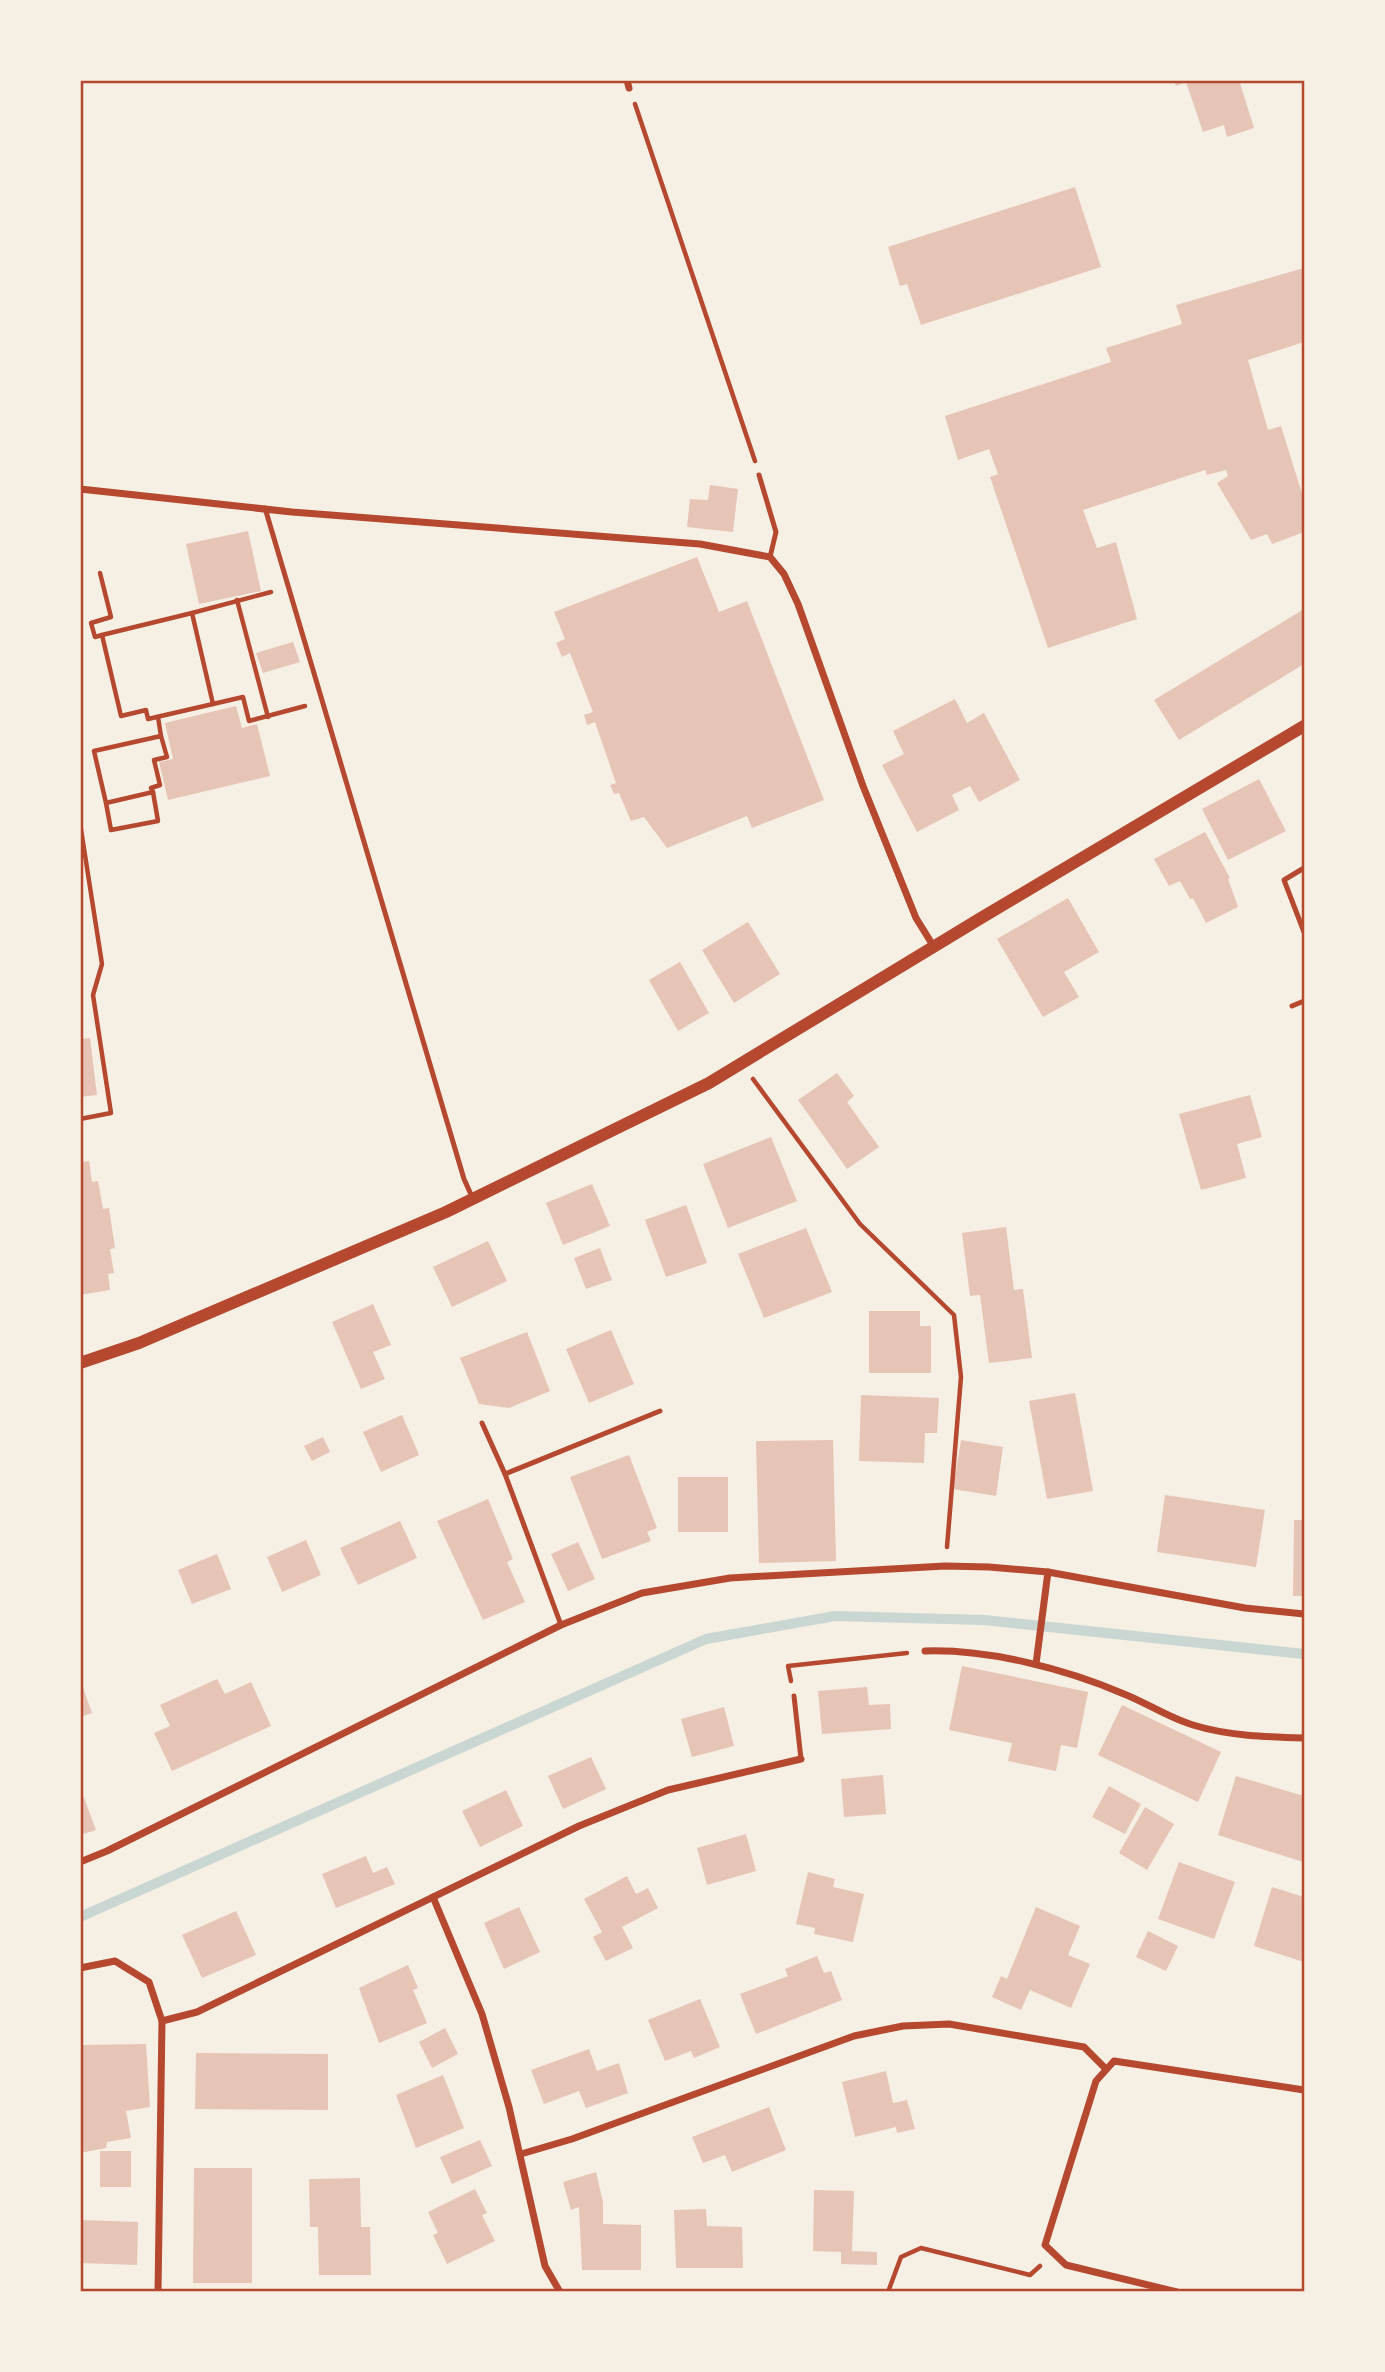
<svg xmlns="http://www.w3.org/2000/svg" width="1385" height="2372" viewBox="0 0 1385 2372" font-family="Ubuntu,sans-serif">
  <style>
    .lines { fill: none; stroke-linecap: round; stroke-linejoin: round }
    .stream { stroke: #c9d6d2; stroke-width: 10 }
    .building { fill: #e6c5b7 }
    .path { stroke: #b5482f; stroke-width: 4.5 }
    .service { stroke: #b5482f; stroke-width: 5 }
    .minor { stroke: #b5482f; stroke-width: 7 }
    .tertiary { stroke: #b5482f; stroke-width: 12 }
    .neatline { fill: none; stroke: #b5482f; stroke-width: 2.5 }
  </style>
  <rect width="100%" height="100%" fill="#f6efe4"/>
  <g class="lines">
    <polyline class="stream" points="80,1917 706,1639 835,1616 984,1620 1304,1654"/>
  </g>
  <g class="building">
    <polygon points="1174,80 1239,80 1254,128 1227,137 1224,125 1203,132 1186,82 1176,86"/>
    <polygon points="1075,187 1101,267 921,325 907,284 900,286 888,247"/>
    <polygon points="1304,268 1304,342 1248,360 1268,430 1281,426 1304,500 1304,532 1272,544 1267,534 1251,540 1217,483 1228,476 1226,470 1207,475 1205,470 1083,510 1097,548 1116,542 1137,619 1048,648 990,477 998,474 989,449 958,460 945,416 1111,362 1106,348 1182,324 1176,305"/>
    <polygon points="710,485 738,489 733,532 687,527 690,499 708,500"/>
    <polygon points="248,531 261,591 199,604 186,544"/>
    <polygon points="697,557 719,612 747,601 824,800 752,828 747,816 667,848 644,817 631,821 619,793 614,794 610,785 616,783 595,722 587,725 584,715 593,712 570,653 562,657 556,643 565,639 554,612"/>
    <polygon points="1304,609 1304,664 1179,740 1154,700"/>
    <polygon points="293,642 300,662 263,673 256,653"/>
    <polygon points="955,699 967,723 984,713 1020,780 979,802 970,786 952,795 959,810 917,832 882,765 904,754 893,731"/>
    <polygon points="236,706 242,728 257,724 270,776 168,800 159,762 173,759 165,723"/>
    <polygon points="1259,779 1286,831 1228,860 1202,809"/>
    <polygon points="1205,832 1230,878 1228,879 1238,907 1206,923 1193,898 1190,899 1180,881 1169,886 1154,859"/>
    <polygon points="1068,898 1099,952 1064,972 1079,997 1043,1017 997,939"/>
    <polygon points="748,922 780,974 734,1003 702,950"/>
    <polygon points="680,962 709,1013 678,1031 649,980"/>
    <polygon points="90,1038 97,1095 80,1097 80,1039"/>
    <polygon points="837,1073 854,1096 847,1102 879,1147 847,1169 798,1100"/>
    <polygon points="1250,1095 1262,1137 1237,1144 1246,1178 1201,1190 1179,1114"/>
    <polygon points="771,1137 797,1201 728,1228 703,1164"/>
    <polygon points="89,1161 92,1182 98,1181 103,1209 109,1208 115,1248 110,1249 114,1273 108,1274 110,1290 80,1295 80,1162"/>
    <polygon points="592,1184 610,1226 563,1245 546,1203"/>
    <polygon points="686,1205 707,1263 666,1277 645,1220"/>
    <polygon points="1006,1227 1014,1290 1023,1289 1032,1358 989,1363 980,1295 970,1296 962,1233"/>
    <polygon points="806,1228 832,1292 764,1318 738,1254"/>
    <polygon points="488,1241 507,1281 452,1307 433,1267"/>
    <polygon points="600,1248 612,1280 586,1289 574,1258"/>
    <polygon points="373,1304 391,1345 373,1352 385,1379 361,1389 332,1322"/>
    <polygon points="869,1311 920,1311 920,1326 931,1326 931,1373 869,1373"/>
    <polygon points="611,1330 634,1384 589,1403 566,1349"/>
    <polygon points="527,1332 550,1391 509,1408 479,1404 460,1358"/>
    <polygon points="1075,1393 1093,1491 1047,1499 1029,1401"/>
    <polygon points="861,1395 939,1398 937,1433 925,1433 924,1463 859,1461"/>
    <polygon points="402,1415 419,1455 381,1472 363,1432"/>
    <polygon points="323,1437 330,1452 312,1461 304,1446"/>
    <polygon points="833,1440 836,1561 759,1563 756,1441"/>
    <polygon points="961,1440 1003,1447 996,1496 953,1489"/>
    <polygon points="629,1455 657,1528 647,1532 651,1541 602,1559 570,1477"/>
    <rect x="678" y="1477" width="50" height="55"/>
    <polygon points="1165,1495 1265,1510 1256,1567 1157,1552"/>
    <polygon points="488,1499 513,1559 507,1562 525,1602 483,1620 437,1521"/>
    <polygon points="1294,1520 1304,1520 1304,1596 1293,1596"/>
    <polygon points="400,1521 417,1558 358,1585 340,1548"/>
    <polygon points="306,1540 321,1575 282,1592 267,1557"/>
    <polygon points="578,1542 595,1579 568,1591 551,1554"/>
    <polygon points="217,1554 231,1589 192,1604 178,1570"/>
    <polygon points="962,1666 1088,1692 1077,1748 1061,1745 1056,1771 1008,1761 1012,1743 949,1730"/>
    <polygon points="217,1679 225,1694 251,1682 271,1726 172,1771 154,1733 170,1726 160,1705"/>
    <polygon points="81,1682 92,1713 80,1717 80,1683"/>
    <polygon points="867,1687 869,1705 890,1704 891,1729 822,1734 818,1691"/>
    <polygon points="1122,1705 1221,1752 1198,1802 1098,1755"/>
    <polygon points="724,1707 734,1746 692,1757 681,1719"/>
    <polygon points="591,1757 606,1789 563,1809 548,1776"/>
    <polygon points="883,1775 886,1814 844,1817 841,1779"/>
    <polygon points="1236,1776 1304,1796 1303,1862 1218,1835"/>
    <polygon points="1109,1786 1141,1804 1125,1834 1092,1817"/>
    <polygon points="80,1787 96,1830 80,1835"/>
    <polygon points="506,1790 523,1826 480,1847 462,1811"/>
    <polygon points="1145,1807 1174,1824 1147,1870 1119,1853"/>
    <polygon points="746,1834 756,1871 707,1885 697,1848"/>
    <polygon points="366,1856 373,1873 387,1867 395,1884 336,1908 322,1874"/>
    <polygon points="1179,1862 1235,1882 1214,1939 1158,1919"/>
    <polygon points="808,1872 835,1879 833,1887 864,1894 853,1942 814,1934 815,1928 796,1924"/>
    <polygon points="627,1876 636,1894 648,1888 658,1908 622,1927 633,1948 606,1961 593,1937 602,1932 584,1899"/>
    <polygon points="1272,1887 1304,1897 1304,1962 1254,1946"/>
    <polygon points="519,1907 540,1952 504,1969 484,1923"/>
    <polygon points="1036,1907 1080,1926 1068,1955 1090,1964 1071,2008 1030,1990 1021,2010 992,1997 1001,1976 1007,1979"/>
    <polygon points="236,1911 256,1955 202,1978 182,1935"/>
    <polygon points="1148,1931 1178,1946 1166,1971 1136,1957"/>
    <polygon points="817,1956 824,1973 831,1971 842,2000 756,2034 740,1994 788,1976 785,1969"/>
    <polygon points="408,1965 418,1988 413,1990 427,2023 379,2043 359,1988"/>
    <polygon points="700,1999 720,2047 694,2058 691,2051 665,2061 648,2020"/>
    <polygon points="445,2028 458,2054 432,2068 419,2042"/>
    <polygon points="146,2044 150,2107 126,2111 131,2138 107,2142 106,2148 80,2153 80,2045"/>
    <polygon points="589,2049 597,2071 619,2063 628,2093 586,2108 579,2091 544,2104 531,2070"/>
    <polygon points="196,2053 328,2054 328,2110 195,2109"/>
    <polygon points="886,2071 893,2103 907,2100 915,2129 897,2133 896,2127 855,2137 842,2082"/>
    <polygon points="443,2075 464,2128 416,2148 396,2095"/>
    <polygon points="769,2107 786,2150 732,2172 725,2155 703,2163 692,2137"/>
    <polygon points="480,2140 492,2166 452,2184 440,2157"/>
    <rect x="100" y="2151" width="31" height="36"/>
    <polygon points="194,2168 252,2168 252,2283 193,2283"/>
    <polygon points="596,2172 603,2202 603,2224 641,2225 641,2270 582,2270 579,2207 571,2210 563,2182"/>
    <polygon points="360,2178 361,2227 370,2227 371,2275 319,2275 318,2227 310,2227 309,2179"/>
    <polygon points="475,2189 487,2213 482,2215 495,2241 447,2264 433,2235 438,2233 428,2212"/>
    <polygon points="814,2190 854,2191 852,2251 877,2252 877,2265 841,2264 841,2252 813,2251"/>
    <polygon points="706,2209 707,2226 742,2227 743,2268 676,2268 674,2210"/>
    <polygon points="80,2220 138,2222 137,2265 80,2263"/>
  </g>
  <g class="lines">
    <g class="path">
      <polyline points="635,104 755,461"/>
      <polyline points="100,573 111,617 91,623 95,637 102,635"/>
      <polyline points="271,592 192,613 213,704 243,697 249,721 305,706"/>
      <polyline points="237,600 268,717"/>
      <polyline points="192,613 102,635 121,716 146,710 148,719 213,704"/>
      <polyline points="158,717 161,736 94,751 106,803 153,792 151,788 160,785 154,760 167,757 161,736"/>
      <polyline points="106,803 111,830 158,821 153,792"/>
      <polyline points="80,823 102,964 93,995 111,1113 80,1119"/>
      <polyline points="753,1079 860,1224 954,1315 961,1377 947,1547"/>
      <polyline points="791,1681 788,1666 907,1653"/>
      <polyline points="888,2292 901,2257 921,2248 1030,2275 1040,2266"/>
    </g>
    <g class="service">
      <polyline points="759,475 776,532 770,557"/>
      <polyline points="265,508 464,1179 473,1199"/>
      <polyline points="1304,868 1284,880 1304,932"/>
      <polyline points="1292,1006 1304,1001"/>
      <polyline points="482,1423 505,1474 561,1625"/>
      <polyline points="505,1474 660,1411"/>
      <polyline points="794,1696 801,1759"/>
    </g>
    <g class="minor">
      <polyline points="627,80 629,88"/>
      <polyline points="80,489 292,512 700,544 770,557 784,574 798,604 863,786 916,918 934,947"/>
      <path d="M925,1651C989,1649 1066,1669 1124,1694C1147,1703 1169,1718 1193,1725C1229,1736 1266,1737 1304,1738"/>
      <polyline points="1036,1664 1048,1572"/>
      <polyline points="80,1862 107,1851 561,1625 642,1593 730,1578 945,1566 989,1567 1048,1572 1245,1608 1304,1614"/>
      <polyline points="433,1897 482,2014 509,2107 545,2266 560,2292"/>
      <polyline points="80,1968 115,1961 149,1982 162,2021 197,2012 579,1826 668,1790 801,1759"/>
      <polyline points="521,2154 572,2139 854,2036 903,2026 949,2024 1084,2047 1106,2069"/>
      <polyline points="158,2292 162,2021"/>
      <polyline points="1177,2292 1066,2265 1045,2245 1096,2081 1114,2061 1304,2090"/>
    </g>
    <polyline class="tertiary" points="80,1363 139,1343 446,1212 709,1083 981,918 1304,726"/>
  </g>
  <rect width="1385" height="2372" fill="none" stroke="#f6efe4" stroke-width="164"/>
  <rect x="82" y="82" width="1221" height="2208" class="neatline"/>
</svg>
